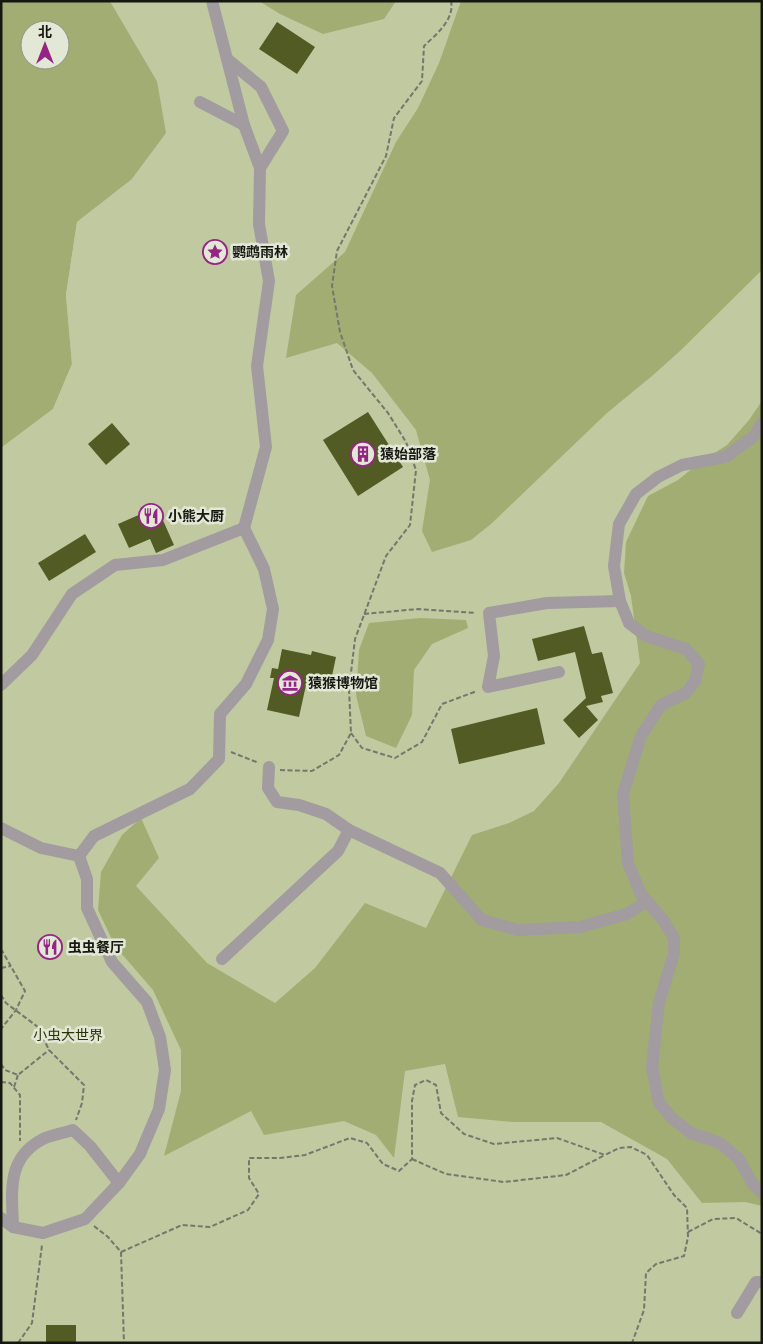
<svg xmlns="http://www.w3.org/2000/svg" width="763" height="1344" viewBox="0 0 763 1344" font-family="Signika,'Noto Sans SC',sans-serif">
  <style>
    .green { fill: #c1c9a1 }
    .forest { fill: #a2ad73; fill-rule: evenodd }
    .building { fill: #525b23 }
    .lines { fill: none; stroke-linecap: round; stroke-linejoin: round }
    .path { stroke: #74776c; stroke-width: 2; stroke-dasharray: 5 2.5; stroke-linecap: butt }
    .minor { stroke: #a29ba0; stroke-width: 12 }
    .labels { text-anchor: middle; stroke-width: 5; stroke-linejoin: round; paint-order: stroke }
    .poi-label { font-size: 14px; font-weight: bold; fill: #161711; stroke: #e3e7d6; text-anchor: start }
    .park-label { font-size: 14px; fill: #2b3103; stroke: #e3e7d6 }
  </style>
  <rect width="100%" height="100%" fill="#e3e7d6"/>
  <polygon class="green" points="110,1 762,1 762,1343 1,1343 1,448 53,409 72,364 66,295 77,222 131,180 157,81"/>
  <g class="forest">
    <path d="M1,1H110L157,81L166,133L131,180L77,222L66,295L72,364L53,409L1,448ZM30,30H60V60H30Z"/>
    <polygon points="259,1 396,1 384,19 323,34 280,14"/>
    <polygon points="461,1 762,1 762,270 680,351 652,376 607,413 491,524 471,540 432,552 422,531 430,480 416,430 372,373 337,343 286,358 296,295 345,252 396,142 418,108 439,63"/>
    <polygon points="762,401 762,1206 745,1202 702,1203 667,1159 601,1122 514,1122 458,1117 445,1064 405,1071 394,1158 376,1135 344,1121 264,1135 251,1111 164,1156 181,1091 181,1050 153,990 115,946 98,910 101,872 122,835 141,818 159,858 136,886 207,963 275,1003 315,968 365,903 426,928 472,835 509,823 534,811 559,783 640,663 631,596 624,573 626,542 648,496 678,480 699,463 727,445 749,420"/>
    <polygon points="420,618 466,620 468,628 432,644 414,670 412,715 396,748 366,736 356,695 359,650 369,623"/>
  </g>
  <g class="building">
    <polygon points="277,22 315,47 297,74 259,49"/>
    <polygon points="368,412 403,467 358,496 323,440"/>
    <polygon points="112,423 130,444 106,465 88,444"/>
    <polygon points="157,507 174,545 156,553 150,539 129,548 118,524"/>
    <polygon points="85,534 96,552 49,581 38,563"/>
    <polygon points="584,626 592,654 602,652 613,693 601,696 603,702 586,706 598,720 579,738 563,720 586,698 575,652 538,661 532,639"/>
    <polygon points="282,649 311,655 312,651 336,657 329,690 306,685 299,717 267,710 274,678 270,678 272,668 278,669"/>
    <polygon points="537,708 545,744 459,764 451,729"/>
    <rect x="46" y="1325" width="30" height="18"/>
  </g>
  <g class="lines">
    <g class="path">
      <polyline points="364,614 418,609 476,613"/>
      <polyline points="351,733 362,748 395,758 422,742 442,704 477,691"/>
      <polyline points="231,752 259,763"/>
      <path d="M280,770L312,771L339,755L351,733L349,689L355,639L386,556L410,525L416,470L406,442L388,413L353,370L340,332L332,286L337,251L386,156L394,118L422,81L424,46C436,35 455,19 451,1"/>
      <polyline points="1,949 25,991 16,1010 1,1029"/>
      <polyline points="1,968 11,966"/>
      <polyline points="1,995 6,1003 38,1027 49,1050 84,1085 82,1103 76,1120"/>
      <polyline points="1,1064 5,1070 18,1075 49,1050"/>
      <polyline points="1,1082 10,1083 20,1095 20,1141"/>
      <polyline points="14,1087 18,1075"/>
      <polyline points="412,1159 446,1174 504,1182 566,1175 605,1155"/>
      <polyline points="94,1226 108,1237 121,1252 124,1343"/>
      <polyline points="688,1232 713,1219 736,1218 762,1234"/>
      <polyline points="121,1252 182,1225 210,1227 248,1210 259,1194 249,1178 249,1158 280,1158 305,1155 350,1138 367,1143 383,1164 399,1171 412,1159 412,1101 415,1085 426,1080 436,1085 441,1113 464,1134 494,1144 557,1138 605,1155 619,1148 631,1147 647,1155 674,1195 687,1208 688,1237 684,1256 656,1264 646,1273 644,1310 632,1343"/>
      <polyline points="18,1343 32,1323 42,1245"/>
    </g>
    <g class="minor">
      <polyline points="227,59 261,87 283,131 260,168"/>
      <polyline points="200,102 244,125"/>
      <polyline points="762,423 753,437 725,457 682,465 658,477 636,494 619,524 614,566 620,601 629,623 646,636 686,649 699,664 695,681 686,693 661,705 641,736 623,794 628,863 641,894 663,920 674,938 674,953 659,1002 652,1067 659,1103 673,1119 691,1133 720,1143 739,1159 752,1183 762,1193"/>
      <polyline points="559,672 488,687 494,656 489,613 547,603 620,601"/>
      <polyline points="1,685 32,655 72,594 115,565 163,560 244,528 266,447 257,366 269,281 259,224 260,168 244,125 212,1"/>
      <polyline points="269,767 268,788 277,802 299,805 326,814 349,830"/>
      <polyline points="1,828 41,848 79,856"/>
      <polyline points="222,959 338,851 349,830 440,873 482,920 518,930 580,927 627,914 647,901"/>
      <polyline points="1,1218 13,1227 43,1233 85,1219 119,1183 140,1154 159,1109 165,1070 160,1037 147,1002 112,962 87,908 87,879 79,856 94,836 190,789 219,759 220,714 246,684 268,640 273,609 264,569 244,528"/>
      <path d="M13,1227C12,1192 6,1158 43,1139C52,1135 63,1133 73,1130L90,1146L119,1183"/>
      <polyline points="737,1313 756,1282 762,1282"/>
    </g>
  </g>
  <defs>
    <symbol id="sight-ring" viewBox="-11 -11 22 22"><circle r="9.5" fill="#e3e7d6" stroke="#952584" stroke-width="1.5"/><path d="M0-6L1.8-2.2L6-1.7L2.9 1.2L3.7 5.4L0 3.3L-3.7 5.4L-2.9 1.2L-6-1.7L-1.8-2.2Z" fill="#952584"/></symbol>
    <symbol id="building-ring" viewBox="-11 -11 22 22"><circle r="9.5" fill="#e3e7d6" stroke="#952584" stroke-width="1.5"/><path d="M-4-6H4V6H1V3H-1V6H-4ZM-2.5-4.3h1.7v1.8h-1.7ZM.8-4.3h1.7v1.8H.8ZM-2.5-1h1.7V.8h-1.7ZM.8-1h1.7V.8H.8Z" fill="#952584"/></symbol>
    <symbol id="restaurant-ring" viewBox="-11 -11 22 22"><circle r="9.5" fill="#e3e7d6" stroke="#952584" stroke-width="1.5"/><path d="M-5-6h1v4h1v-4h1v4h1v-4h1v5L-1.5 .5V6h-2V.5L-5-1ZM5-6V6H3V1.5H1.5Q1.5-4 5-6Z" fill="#952584"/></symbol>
    <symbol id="museum-ring" viewBox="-11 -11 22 22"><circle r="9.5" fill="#e3e7d6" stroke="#952584" stroke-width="1.5"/><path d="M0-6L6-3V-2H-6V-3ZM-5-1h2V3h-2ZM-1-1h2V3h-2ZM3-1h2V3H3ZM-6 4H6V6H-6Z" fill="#952584"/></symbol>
  </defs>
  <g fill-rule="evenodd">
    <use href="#sight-ring" x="201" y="238" width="28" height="28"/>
    <use href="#building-ring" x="349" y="440" width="28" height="28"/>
    <use href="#restaurant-ring" x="137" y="502" width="28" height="28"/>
    <use href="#museum-ring" x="276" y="669" width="28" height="28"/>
    <use href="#restaurant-ring" x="36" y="933" width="28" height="28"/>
  </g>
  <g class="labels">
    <g class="poi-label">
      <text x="232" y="257">鹦鹉雨林</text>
      <text x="380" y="459">猿始部落</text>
      <text x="168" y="521">小熊大厨</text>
      <text x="308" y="688">猿猴博物馆</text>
      <text x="68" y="952">虫虫餐厅</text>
    </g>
    <g class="park-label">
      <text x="68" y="1040">小虫大世界</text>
    </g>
  </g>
  <rect width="763" height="1344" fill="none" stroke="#161711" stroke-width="5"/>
  <g transform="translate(45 45)"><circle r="24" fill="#e3e7d6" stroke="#919487"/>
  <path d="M0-4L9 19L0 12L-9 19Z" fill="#952584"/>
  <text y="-8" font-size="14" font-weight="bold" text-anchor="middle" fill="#161711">北</text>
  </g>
</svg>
